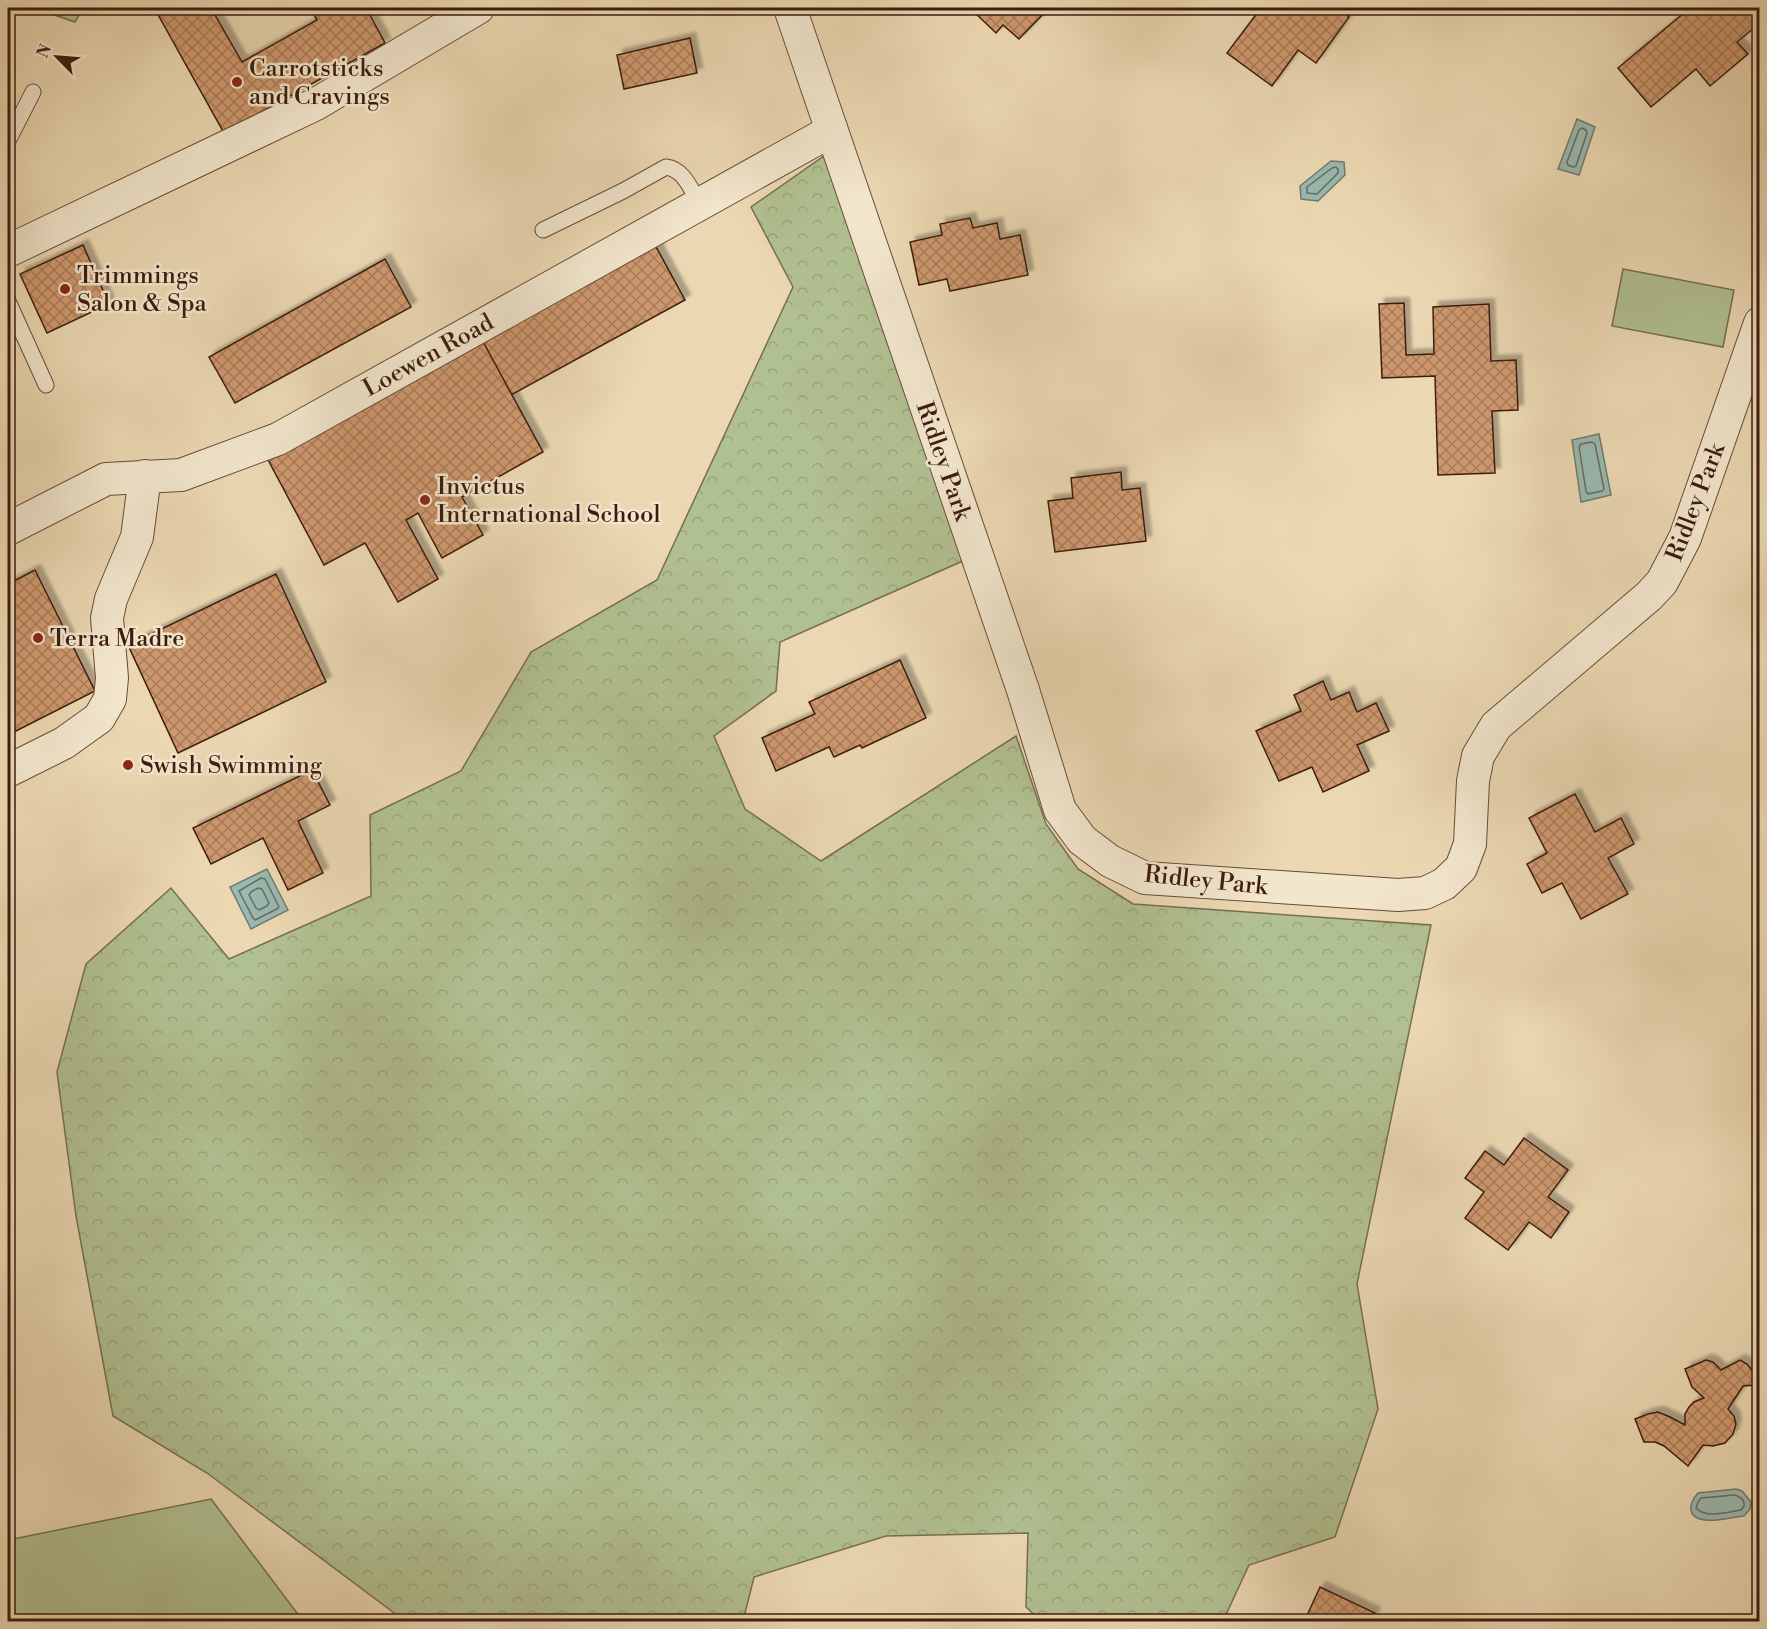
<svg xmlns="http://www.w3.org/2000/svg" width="1767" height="1629" viewBox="0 0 1767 1629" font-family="'Libre Bodoni',serif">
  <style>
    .forest { fill: url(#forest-crowns); stroke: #776e50; stroke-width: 1.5 }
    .pitch { fill: #b1c091; stroke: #776e50; stroke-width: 1.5 }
    .water { fill: #98b9af; stroke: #747a6f; stroke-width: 1.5 }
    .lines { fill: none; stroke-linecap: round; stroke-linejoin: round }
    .shore { stroke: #6a6a5f; stroke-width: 1.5 }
    .building { fill: url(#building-cross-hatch); stroke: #3d1c0f; stroke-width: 1.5; filter: url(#shadow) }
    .lane-casing { stroke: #684b38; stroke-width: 17 }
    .street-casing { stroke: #684b38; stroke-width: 34 }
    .lane { stroke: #f2e6cd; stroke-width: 15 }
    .street { stroke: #f2e6cd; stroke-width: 32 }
    .poi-dot { fill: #8f2418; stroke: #f2e6cd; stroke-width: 2 }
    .labels { text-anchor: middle; stroke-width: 5; stroke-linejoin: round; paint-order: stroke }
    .poi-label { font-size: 24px; fill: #3d1c0f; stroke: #f2e6cd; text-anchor: start }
    .street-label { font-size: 24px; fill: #3d1c0f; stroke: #f2e6cd }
  </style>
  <defs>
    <pattern id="forest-crowns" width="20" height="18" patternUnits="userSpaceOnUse" patternTransform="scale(1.5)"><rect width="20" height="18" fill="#b1c091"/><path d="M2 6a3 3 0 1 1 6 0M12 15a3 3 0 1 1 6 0" fill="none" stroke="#99a47c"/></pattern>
    <pattern id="building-cross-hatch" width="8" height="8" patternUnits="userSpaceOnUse" patternTransform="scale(1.5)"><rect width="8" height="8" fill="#ce986e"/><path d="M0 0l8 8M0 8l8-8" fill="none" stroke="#a87b59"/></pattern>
    <filter id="shadow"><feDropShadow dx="5.5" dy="-5.5" stdDeviation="1.5" flood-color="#0004"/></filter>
  </defs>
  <rect width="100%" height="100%" fill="#ebd8b2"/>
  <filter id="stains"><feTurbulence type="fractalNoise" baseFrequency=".00333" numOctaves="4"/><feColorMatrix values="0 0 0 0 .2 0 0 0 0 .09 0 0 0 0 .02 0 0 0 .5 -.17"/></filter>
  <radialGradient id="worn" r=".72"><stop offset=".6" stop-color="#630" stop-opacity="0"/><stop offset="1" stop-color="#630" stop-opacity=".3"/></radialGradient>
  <g class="forest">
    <polygon points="34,8 83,8 75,22"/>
    <polygon points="824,156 965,560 780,642 776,691 714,736 745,809 821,861 1016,736 1046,824 1078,869 1133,904 1431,925 1357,1284 1378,1409 1335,1537 1249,1565 1223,1621 1041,1621 1026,1607 1028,1533 886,1536 754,1577 743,1621 405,1621 207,1473 113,1416 76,1216 57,1072 86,964 171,888 229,959 371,896 370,815 461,771 531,652 657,580 793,287 751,207"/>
  </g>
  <g class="pitch">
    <polygon points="1623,269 1734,290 1723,347 1612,326"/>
    <polygon points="211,1499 303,1621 8,1621 8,1540"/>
  </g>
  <g class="water">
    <polygon points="1577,119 1595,127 1579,175 1558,169"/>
    <polygon points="1331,161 1344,162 1345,175 1318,201 1301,199 1300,186"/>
    <polygon points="1599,434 1611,495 1581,502 1572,440"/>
    <polygon points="267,869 288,910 251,929 230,887"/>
    <path d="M1736,1489L1742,1491L1751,1502L1750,1509L1744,1516C1732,1517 1717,1522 1705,1520C1687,1518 1688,1504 1698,1493Z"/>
  </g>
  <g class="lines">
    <g class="shore">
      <polygon points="1582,128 1586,130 1587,133 1576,166 1573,167 1568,165 1567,162 1579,130"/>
      <polygon points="1336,167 1338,169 1338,173 1317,194 1307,193 1307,187 1332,168"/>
      <polygon points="1592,442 1595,444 1604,489 1602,491 1588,494 1586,491 1579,447 1581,444"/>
      <polygon points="261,878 265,879 279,907 277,909 255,920 253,918 239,891"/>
      <polygon points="258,888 262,889 269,903 267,906 259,910 256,908 249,895 251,892"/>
      <path d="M1734,1495C1740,1496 1745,1500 1744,1506L1741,1510C1728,1512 1706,1519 1696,1508L1698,1502L1701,1498Z"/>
    </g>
  </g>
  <g class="building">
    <polygon points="163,8 211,8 242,62 317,20 310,8 366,8 385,43 224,133 156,11"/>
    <polygon points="970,8 1049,8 1019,39 1003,25 996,33"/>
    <polygon points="1261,8 1337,8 1349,17 1316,63 1298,50 1272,86 1227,53"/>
    <polygon points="1690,8 1758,8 1760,23 1737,42 1748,54 1710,86 1696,69 1651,107 1618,68"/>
    <polygon points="690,38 697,73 624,89 617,55"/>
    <polygon points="970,218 973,228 997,223 1000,239 1020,235 1028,275 950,291 947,279 919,285 910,242 942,235 940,224"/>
    <polygon points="654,243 685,300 511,395 481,338"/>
    <polygon points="83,245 109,304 47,333 20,274"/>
    <polygon points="385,259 411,307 235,403 209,357"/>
    <polygon points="1404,303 1406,355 1434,354 1433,307 1489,304 1491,361 1516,360 1518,410 1492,411 1495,473 1438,475 1435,376 1382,378 1379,304"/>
    <polygon points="481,338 543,452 462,497 483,535 442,558 418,513 406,520 438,579 398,602 365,543 324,565 266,456"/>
    <polygon points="1121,472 1122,490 1140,488 1146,541 1055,552 1048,501 1073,498 1071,478"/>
    <polygon points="35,570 95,691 8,735 8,584"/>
    <polygon points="276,574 326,682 178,753 128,645"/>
    <polygon points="900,660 926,718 862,748 860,745 834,757 829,747 776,771 762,738 815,714 809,702"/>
    <polygon points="1323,681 1331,700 1349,692 1357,712 1376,703 1389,731 1357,745 1369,771 1323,792 1312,767 1279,781 1256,731 1301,711 1294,695"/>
    <polygon points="312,770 330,805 298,821 323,873 288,890 263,838 211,864 193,828"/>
    <polygon points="1575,794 1595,832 1621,818 1634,844 1608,858 1628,894 1581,919 1562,883 1542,893 1527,864 1547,853 1529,818"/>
    <polygon points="1524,1138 1568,1170 1548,1197 1569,1212 1551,1238 1529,1222 1508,1250 1465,1218 1484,1192 1465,1178 1485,1151 1504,1165"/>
    <polygon points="1706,1360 1713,1362 1721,1370 1740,1360 1747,1364 1754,1373 1755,1385 1743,1386 1728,1409 1734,1416 1736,1424 1733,1434 1725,1443 1713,1446 1703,1445 1688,1466 1664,1446 1655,1442 1644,1442 1635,1419 1648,1414 1658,1412 1670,1417 1685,1425 1685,1414 1689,1407 1694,1402 1704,1398 1692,1387 1685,1369"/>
    <polygon points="1320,1587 1375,1613 1370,1622 1304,1622"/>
  </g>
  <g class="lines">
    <defs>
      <g id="lane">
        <polyline points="8,141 33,92"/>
        <path d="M543,230L623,191L666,167C684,169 691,190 700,204"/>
        <polyline points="8,301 46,385"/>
      </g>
      <g id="street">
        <polyline points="790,8 1023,690 1060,810 1082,840 1110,861 1145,878 1398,895 1425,893 1444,884 1461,868 1470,844 1473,781 1478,756 1496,726 1649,596 1662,582 1685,538 1760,323"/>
        <polyline points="8,251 316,104 478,8"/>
        <polyline points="8,529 106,479 181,475 278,439 831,131"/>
        <polyline points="8,771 64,743 99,718 110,699 112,678 107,618 111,599 137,537 145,476"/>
      </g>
    </defs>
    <use href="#lane" class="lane-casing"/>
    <use href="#street" class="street-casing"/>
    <use href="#lane" class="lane"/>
    <use href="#street" class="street"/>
  </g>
  <g class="poi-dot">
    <circle cx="237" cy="82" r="6"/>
    <circle cx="65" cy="289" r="6"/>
    <circle cx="425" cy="500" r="6"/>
    <circle cx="38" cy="638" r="6"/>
    <circle cx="128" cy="765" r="6"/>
  </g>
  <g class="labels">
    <g class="poi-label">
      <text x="249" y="76">Carrotsticks<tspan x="249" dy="28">and Cravings</tspan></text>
      <text x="77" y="283">Trimmings<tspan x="77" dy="28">Salon &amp; Spa</tspan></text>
      <text x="437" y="494">Invictus<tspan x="437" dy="28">International School</tspan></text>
      <text x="50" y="646">Terra Madre</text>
      <text x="140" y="773">Swish Swimming</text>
    </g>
    <g class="street-label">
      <text transform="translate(428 355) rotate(-29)" y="8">Loewen Road</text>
      <text transform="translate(944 461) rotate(71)" y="8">Ridley Park</text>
      <text transform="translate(1695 502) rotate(-69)" y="8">Ridley Park</text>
      <text transform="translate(1206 880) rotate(6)" y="8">Ridley Park</text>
    </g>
  </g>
  <rect width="1767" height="1629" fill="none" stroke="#ebd8b2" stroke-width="30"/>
  <rect x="9" y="9" width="1749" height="1611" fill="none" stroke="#3d1c0f" stroke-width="3"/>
  <rect x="15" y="15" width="1737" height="1599" fill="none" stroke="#3d1c0f" stroke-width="1.5"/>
  <g transform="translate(57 57) rotate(295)" stroke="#f2e6cd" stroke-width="4.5" paint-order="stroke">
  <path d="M0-4.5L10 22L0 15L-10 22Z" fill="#3d1c0f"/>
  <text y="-9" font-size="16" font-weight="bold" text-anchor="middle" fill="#3d1c0f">N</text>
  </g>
  <rect width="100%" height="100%" filter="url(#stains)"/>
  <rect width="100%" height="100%" fill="url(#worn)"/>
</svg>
